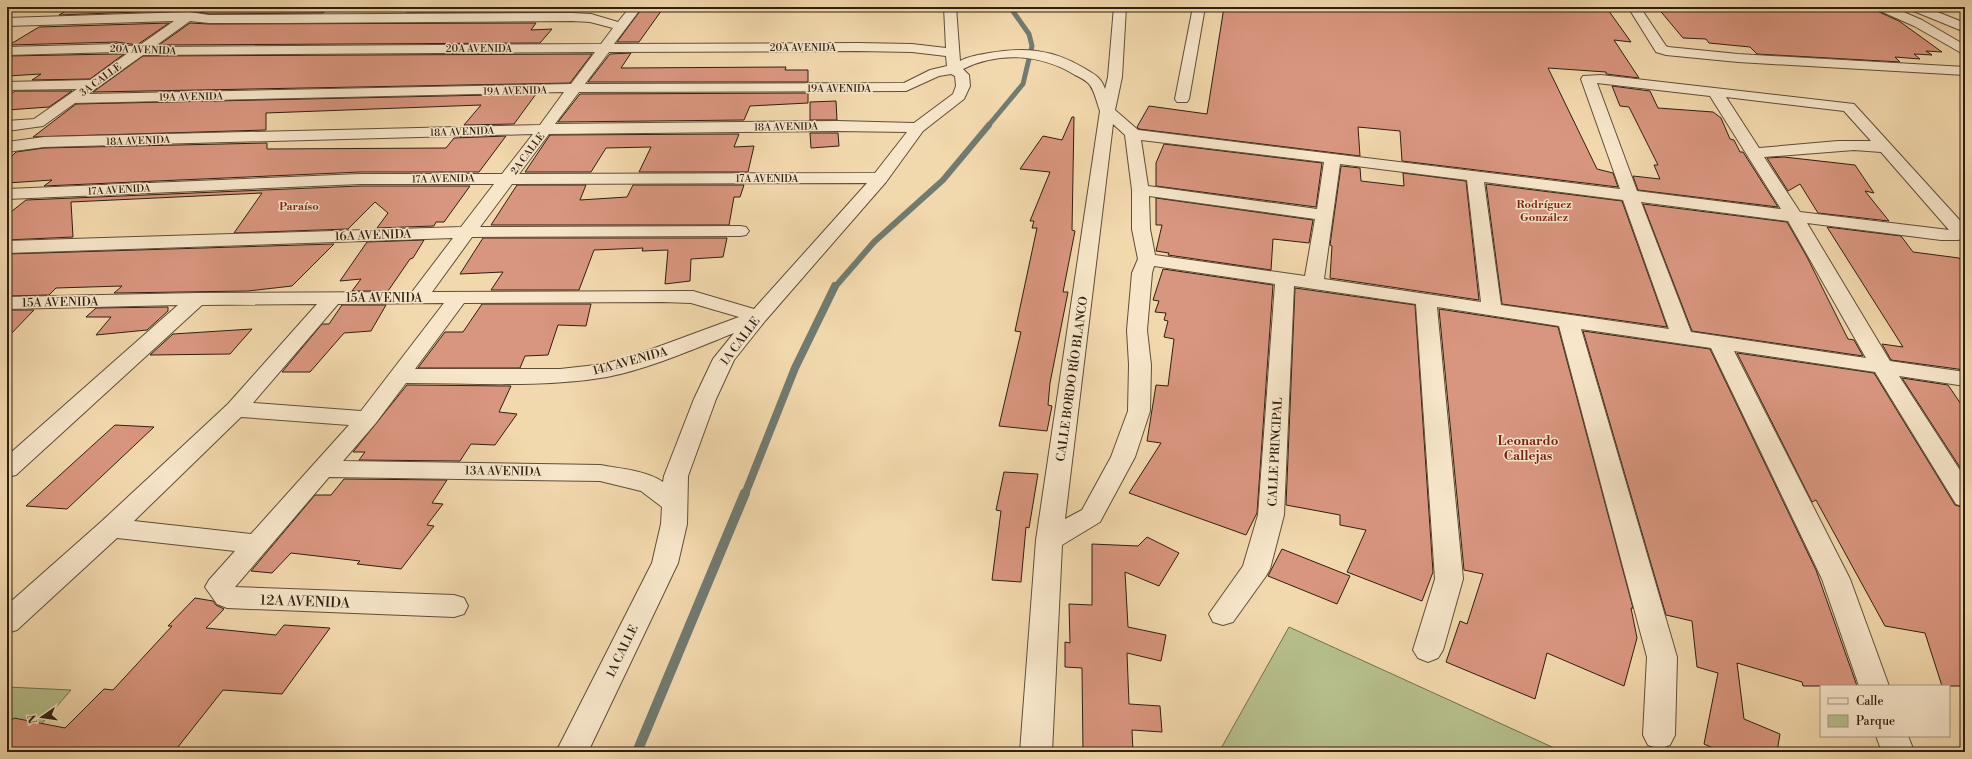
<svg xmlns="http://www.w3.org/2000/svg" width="1972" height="759" viewBox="0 0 1972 759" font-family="'Libre Bodoni',serif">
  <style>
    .green { fill: #b6c08d; stroke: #72704e }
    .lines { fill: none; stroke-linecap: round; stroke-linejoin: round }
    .stream-far3 { stroke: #707b71; stroke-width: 5 }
    .stream-far2 { stroke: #707b71; stroke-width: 6 }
    .stream-far1 { stroke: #707b71; stroke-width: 8 }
    .stream { stroke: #707b71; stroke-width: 10 }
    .building { fill: #d9967f; stroke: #2e1f10 }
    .minor-casing { stroke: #5f4e37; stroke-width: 2 }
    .minor { fill: #f7e6ca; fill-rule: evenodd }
    .labels { text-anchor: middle; stroke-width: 3; stroke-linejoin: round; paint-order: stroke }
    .far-street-label { font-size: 10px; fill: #2e1f10; stroke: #f7e6ca }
    .far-neighbourhood-label { font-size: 11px; font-weight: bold; fill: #7a1f14; stroke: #f7e6ca }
    .street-label { font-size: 12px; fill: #2e1f10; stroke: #f7e6ca }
    .neighbourhood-label { font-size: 13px; font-weight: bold; fill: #7a1f14; stroke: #f7e6ca }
    .near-street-label { font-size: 14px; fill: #2e1f10; stroke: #f7e6ca }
  </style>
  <rect width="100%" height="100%" fill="#f2d9ad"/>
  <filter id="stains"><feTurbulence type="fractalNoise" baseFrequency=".005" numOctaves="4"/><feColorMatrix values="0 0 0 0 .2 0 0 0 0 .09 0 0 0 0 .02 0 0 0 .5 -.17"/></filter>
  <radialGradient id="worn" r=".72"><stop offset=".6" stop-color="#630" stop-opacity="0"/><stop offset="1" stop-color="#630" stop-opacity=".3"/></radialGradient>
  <g class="green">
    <polygon points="1289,627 1563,752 1219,752"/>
    <polygon points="7,687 71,690 17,752 7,752"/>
  </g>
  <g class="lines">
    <polyline class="stream-far3" points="988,126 1023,84 1032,46 1029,34 1010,7"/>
    <polyline class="stream-far2" points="835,287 874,242 943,180 989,125"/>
    <polyline class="stream-far1" points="745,494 795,368 835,286"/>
    <polyline class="stream" points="637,752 745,493"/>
  </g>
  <g class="building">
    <polygon points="72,7 139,7 135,9 206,9 209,7 330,7 323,13 209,14 189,10 59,15"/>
    <polygon points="412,7 549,7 545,12 406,12"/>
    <polygon points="643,7 664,7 639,42 617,42"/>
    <polygon points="1224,7 1606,7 1631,42 1614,40 1639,78 1606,74 1606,72 1548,68 1597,169 1613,173 1618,187 1402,161 1400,131 1358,127 1360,156 1139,129 1137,127 1149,106 1207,114"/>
    <polygon points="1657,7 1875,7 1877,11 1899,21 1942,52 1926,51 1932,55 1914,54 1920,59 1895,57 1900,62 1757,54 1750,47 1709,43 1706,39 1683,38"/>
    <polygon points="169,23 137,45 117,42 9,45 39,27"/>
    <polygon points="190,23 209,24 536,23 531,30 552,29 540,43 159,45"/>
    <polygon points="631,53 621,68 786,67 785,70 808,70 808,82 588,82 610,54"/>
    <polygon points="117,54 124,54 90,79 32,80 41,74 7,76 7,56"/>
    <polygon points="592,54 570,83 93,92 143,56"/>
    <polygon points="1612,86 1650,91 1658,108 1713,112 1721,118 1730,139 1734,140 1740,152 1743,152 1778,207 1638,190 1633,176 1660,179 1654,165 1658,165 1629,107 1620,106"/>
    <polygon points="15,91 72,91 49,107 7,110 7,97"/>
    <polygon points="808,93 808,103 750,106 744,120 558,122 580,94"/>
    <polygon points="536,94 514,124 464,125 481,105 266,113 266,130 33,137 76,104"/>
    <polygon points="836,101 837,120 810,120 810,102"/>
    <polygon points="1072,117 1074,117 1072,230 1075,231 1063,292 1068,292 1050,383 1048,405 1052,406 1047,431 999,426 1021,332 1015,331 1037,228 1032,228 1034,221 1030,221 1050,172 1020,169 1043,136 1062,140"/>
    <polygon points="810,133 838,133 839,146 811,148"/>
    <polygon points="739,134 734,147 754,146 748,172 639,172 651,147 606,148 591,172 525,172 550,135"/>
    <polygon points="506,136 479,172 360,172 44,186 52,180 7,183 7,161 16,152 44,148 267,143 267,149 446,148 454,138"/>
    <polygon points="1164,144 1322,163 1316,207 1156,186 1156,163"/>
    <polygon points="1784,157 1855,165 1874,193 1865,191 1889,221 1818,213 1800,184 1788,191 1767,158"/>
    <polygon points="1341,166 1360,168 1361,181 1404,186 1403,173 1466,181 1479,300 1330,278 1332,246 1330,245"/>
    <polygon points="1486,184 1622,201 1667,327 1502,304"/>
    <polygon points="517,185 586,185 580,200 627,197 633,185 744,185 740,197 734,197 729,225 491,225"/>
    <polygon points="360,186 470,186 444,222 436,222 434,226 377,228 388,213 375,202 348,229 234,233 262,193 71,202 73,237 7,240 7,215 26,200"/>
    <polygon points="1156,198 1313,220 1309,243 1273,239 1271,270 1168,255 1169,253 1156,251 1162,225 1156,225"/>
    <polygon points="1643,204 1787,222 1807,257 1848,339 1854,340 1863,356 1692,331"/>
    <polygon points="1827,227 1901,236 1913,252 1959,258 1965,267 1965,370 1891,360 1882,344 1903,347"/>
    <polygon points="483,238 727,238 723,257 691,259 690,281 665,284 668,250 642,251 643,248 594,250 579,290 491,290 503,272 460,274"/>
    <polygon points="424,240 413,258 410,259 388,291 352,291 361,279 340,281 367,242"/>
    <polygon points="334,244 292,286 248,291 114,293 122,286 56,288 49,295 7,296 7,254"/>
    <polygon points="1163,269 1273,285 1257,513 1246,535 1129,493 1161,443 1147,441 1156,385 1168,386 1174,339 1164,337 1168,321 1164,320 1166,313 1155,312 1159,301 1153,300"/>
    <polygon points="1295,288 1415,305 1433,572 1422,601 1347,572 1366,530 1340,525 1340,515 1286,505"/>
    <polygon points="482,304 591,304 586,326 558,325 548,355 525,356 520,368 418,368 445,332 463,332"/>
    <polygon points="342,305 386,305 371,331 344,333 310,372 282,372 322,324 329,324"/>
    <polygon points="168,307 168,311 147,330 96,335 111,317 86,317 96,308"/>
    <polygon points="1439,309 1558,327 1633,608 1631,608 1637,638 1624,686 1547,653 1535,699 1446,662 1460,621 1467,624 1483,574 1464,570"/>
    <polygon points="7,310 34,310 7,338"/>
    <polygon points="252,329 230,354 150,355 173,334"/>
    <polygon points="1583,331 1710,349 1816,570 1857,686 1803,686 1802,682 1737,663 1744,719 1780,734 1777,752 1722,752 1704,744 1718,673 1697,667 1692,621 1666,615"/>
    <polygon points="1737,353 1874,373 1955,505 1965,508 1965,686 1942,686 1925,633 1885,626 1816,500 1812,502"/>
    <polygon points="1902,378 1948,385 1965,410 1965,470 1961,469"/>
    <polygon points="407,385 511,386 499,412 517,414 495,445 471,444 460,461 359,460 365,452 353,452"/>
    <polygon points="115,425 154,427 67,509 26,506"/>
    <polygon points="1004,472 1038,474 1029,528 1026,527 1021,582 992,580 1001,511 996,510"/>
    <polygon points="344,479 447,480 432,503 443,504 427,525 434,526 401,569 357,564 360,561 291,553 272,573 251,571 315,495 331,495"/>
    <polygon points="1147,537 1179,553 1159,586 1125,572 1128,627 1166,635 1161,661 1127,653 1129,704 1160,706 1162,732 1132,730 1133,752 1083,752 1082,668 1065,667 1065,642 1070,643 1069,604 1092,605 1092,544 1138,546"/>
    <polygon points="1282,549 1350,576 1337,604 1268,576"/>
    <polygon points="195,598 213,601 216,605 224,609 206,628 276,635 284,625 330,628 282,694 223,690 174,752 129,752 99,749 96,752 7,752 7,725 14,718 65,728 104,689 113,690 172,626 168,626"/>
  </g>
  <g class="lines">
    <defs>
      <g id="minor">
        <path d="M630,7H642L614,44L858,43L912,44L946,48L944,7H956L960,61C969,56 979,55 989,53C1025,47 1052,49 1084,68C1094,74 1101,77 1105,89L1108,77L1114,7H1126L1122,77L1115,110L1138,130L1620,189L1581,79L1583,76L1601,75L1854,104L1965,226V238L1958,240H1941L1807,223L1890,361L1965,372V386L1899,376L1965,478V507L1956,504L1875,372L1734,351L1850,579L1889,686H1859L1822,579L1711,348L1581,329L1677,657L1675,735L1670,745L1659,749L1648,745L1643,735L1647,657L1559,326L1437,307L1463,579L1443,650L1438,658L1428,662L1418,658L1413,650L1435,579L1416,304L1294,286L1284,515L1270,569L1266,576L1233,622L1223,625L1213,622L1209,614L1243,566L1258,515L1275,284L1154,266L1152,273L1147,330L1151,365L1150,411L1135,457L1100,522L1062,545L1052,752H1020L1036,540L1100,111C1097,103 1094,88 1088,83C1084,79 1079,77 1075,75C1041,54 999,51 963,69L969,75L970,86L964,99L923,131L886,182L765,321L734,360L716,399L688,476L687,524L678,563L588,752H556L652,563L661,524L662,507L641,491L600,481L329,477L235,587L454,595L464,598L468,606L464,614L454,617L227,608L217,604L205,587L209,580L235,551L117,538L17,630L7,633V605L102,521L228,404L317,304L202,305L16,475L7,477V456L178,305L7,309V297L197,293L412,292L453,238L7,253V241L461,227L494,184H360L7,199V189L360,174H502L533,134L44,147L7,152V142L44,137L540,125L564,92L75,103L43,126L7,131V121L34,119L77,89L7,90V82L90,80L128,53L117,52L7,55V47L117,44L137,47L174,21L7,26V18L189,12L209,15L572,13L591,14L618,22ZM190,21L209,23H285L572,21L590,22L613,28L601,44L154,47ZM858,51L912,52L946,56L947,66L930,70L904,83L585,84L609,52ZM595,52L571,84L88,94L143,55ZM951,74L955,76L956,86L953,94L914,123L837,121L555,124L579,92L906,91L939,76ZM1597,83L1710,96L1781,209L1637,191ZM1726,97L1844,111L1871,141H1838L1759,148ZM1113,124L1125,135L1132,190V229L1138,259L1132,273L1127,330L1129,365L1128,411L1111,457L1082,510L1065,519ZM837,131L907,132L875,173L519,174L549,134ZM1141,140L1324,162L1317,209L1148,186ZM1854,150L1881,152L1949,230L1800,212L1764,157ZM1340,164L1467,180L1481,302L1324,279ZM1484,182L1623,200L1669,329L1501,305ZM867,183L754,309L693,291L432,292L472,237L740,236L746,235L749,231L746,227L740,226L480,227L512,184ZM1149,196L1315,219L1305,276L1155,255L1150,229ZM1641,202L1788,221L1866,358L1691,332ZM663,302L691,303L739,317L652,349L605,364L560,369H415L464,303ZM444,303L361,411L253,403L338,304ZM734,333L713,359L694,399L664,476L663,482C648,471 618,468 600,465L343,461L375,424L406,383C471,383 543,388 607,377C648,369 694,349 734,333ZM241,417L349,425L251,534L134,521Z"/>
        <polygon points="1193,7 1205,7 1189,99 1187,102 1177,102 1175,99"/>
        <polygon points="1628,7 1640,7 1666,46 1668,47 1738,54 1965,67 1965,75 1738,62 1666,55 1656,52"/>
        <polygon points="1876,7 1892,7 1922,20 1965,45 1965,55 1914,26 1878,10"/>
        <polygon points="1909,7 1925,7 1965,23 1965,32 1911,10"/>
        <polygon points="1876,736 1908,736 1914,751 1882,752"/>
      </g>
    </defs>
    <use href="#minor" class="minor-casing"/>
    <use href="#minor" class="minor"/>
  </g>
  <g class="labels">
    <g class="far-street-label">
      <text x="803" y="51">20A AVENIDA</text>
      <text x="479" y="52">20A AVENIDA</text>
      <text transform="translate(143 49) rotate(2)" y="4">20A AVENIDA</text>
      <text transform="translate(100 79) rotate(-36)" y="4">3A CALLE</text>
      <text x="839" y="92">19A AVENIDA</text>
      <text transform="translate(515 90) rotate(-1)" y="4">19A AVENIDA</text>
      <text transform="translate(191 96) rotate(-1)" y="4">19A AVENIDA</text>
      <text transform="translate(786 126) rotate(-1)" y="4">18A AVENIDA</text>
      <text transform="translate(462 131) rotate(-2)" y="4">18A AVENIDA</text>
      <text transform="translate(138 140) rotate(-2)" y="4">18A AVENIDA</text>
      <text transform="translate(527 153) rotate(-53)" y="4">2A CALLE</text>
      <text transform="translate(443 178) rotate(-1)" y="4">17A AVENIDA</text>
      <text x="767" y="182">17A AVENIDA</text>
      <text transform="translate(119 189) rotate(-3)" y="4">17A AVENIDA</text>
    </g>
    <g class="far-neighbourhood-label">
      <text x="1544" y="208">Rodríguez<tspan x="1544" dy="13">González</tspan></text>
      <text x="299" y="210">Paraíso</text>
    </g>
    <g class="street-label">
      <text transform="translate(373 235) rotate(-2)" y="4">16A AVENIDA</text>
      <text x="384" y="302">15A AVENIDA</text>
      <text transform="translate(60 302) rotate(-1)" y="4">15A AVENIDA</text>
      <text transform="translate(740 341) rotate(-53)" y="4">1A CALLE</text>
      <text transform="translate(630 361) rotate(-15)" y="4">14A AVENIDA</text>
      <text transform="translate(1072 379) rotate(-82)" y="4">CALLE BORDO RÍO BLANCO</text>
      <text transform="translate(1275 452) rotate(-87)" y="4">CALLE PRINCIPAL</text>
      <text transform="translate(503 471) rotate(1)" y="4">13A AVENIDA</text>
      <text transform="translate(622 651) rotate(-64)" y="4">1A CALLE</text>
    </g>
    <g class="neighbourhood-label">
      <text x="1528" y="445">Leonardo<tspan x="1528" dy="15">Callejas</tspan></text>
    </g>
    <g class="near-street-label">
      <text transform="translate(305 601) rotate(2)" y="5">12A AVENIDA</text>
    </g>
  </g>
  <rect width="1972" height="759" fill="none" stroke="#f2d9ad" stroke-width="24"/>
  <rect x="8" y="8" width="1956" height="743" fill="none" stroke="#2e1f10" stroke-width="2"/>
  <rect x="12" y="12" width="1948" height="735" fill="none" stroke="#2e1f10"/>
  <rect x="1820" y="685" width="130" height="52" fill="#f7e6ca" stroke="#a79680"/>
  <rect x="1828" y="698" width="20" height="6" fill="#f7e6ca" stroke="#a79680"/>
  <text x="1856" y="705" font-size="12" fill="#2e1f10">Calle</text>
  <rect x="1828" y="715" width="20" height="12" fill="#b6c08d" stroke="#a79680"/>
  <text x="1856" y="725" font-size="12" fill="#2e1f10">Parque</text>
  <g transform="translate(42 717) rotate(257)" stroke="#f7e6ca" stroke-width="3" paint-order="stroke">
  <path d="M0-3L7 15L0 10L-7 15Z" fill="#2e1f10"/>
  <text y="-6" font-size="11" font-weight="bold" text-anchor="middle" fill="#2e1f10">N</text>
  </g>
  <rect width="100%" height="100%" filter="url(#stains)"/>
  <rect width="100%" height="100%" fill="url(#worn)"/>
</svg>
